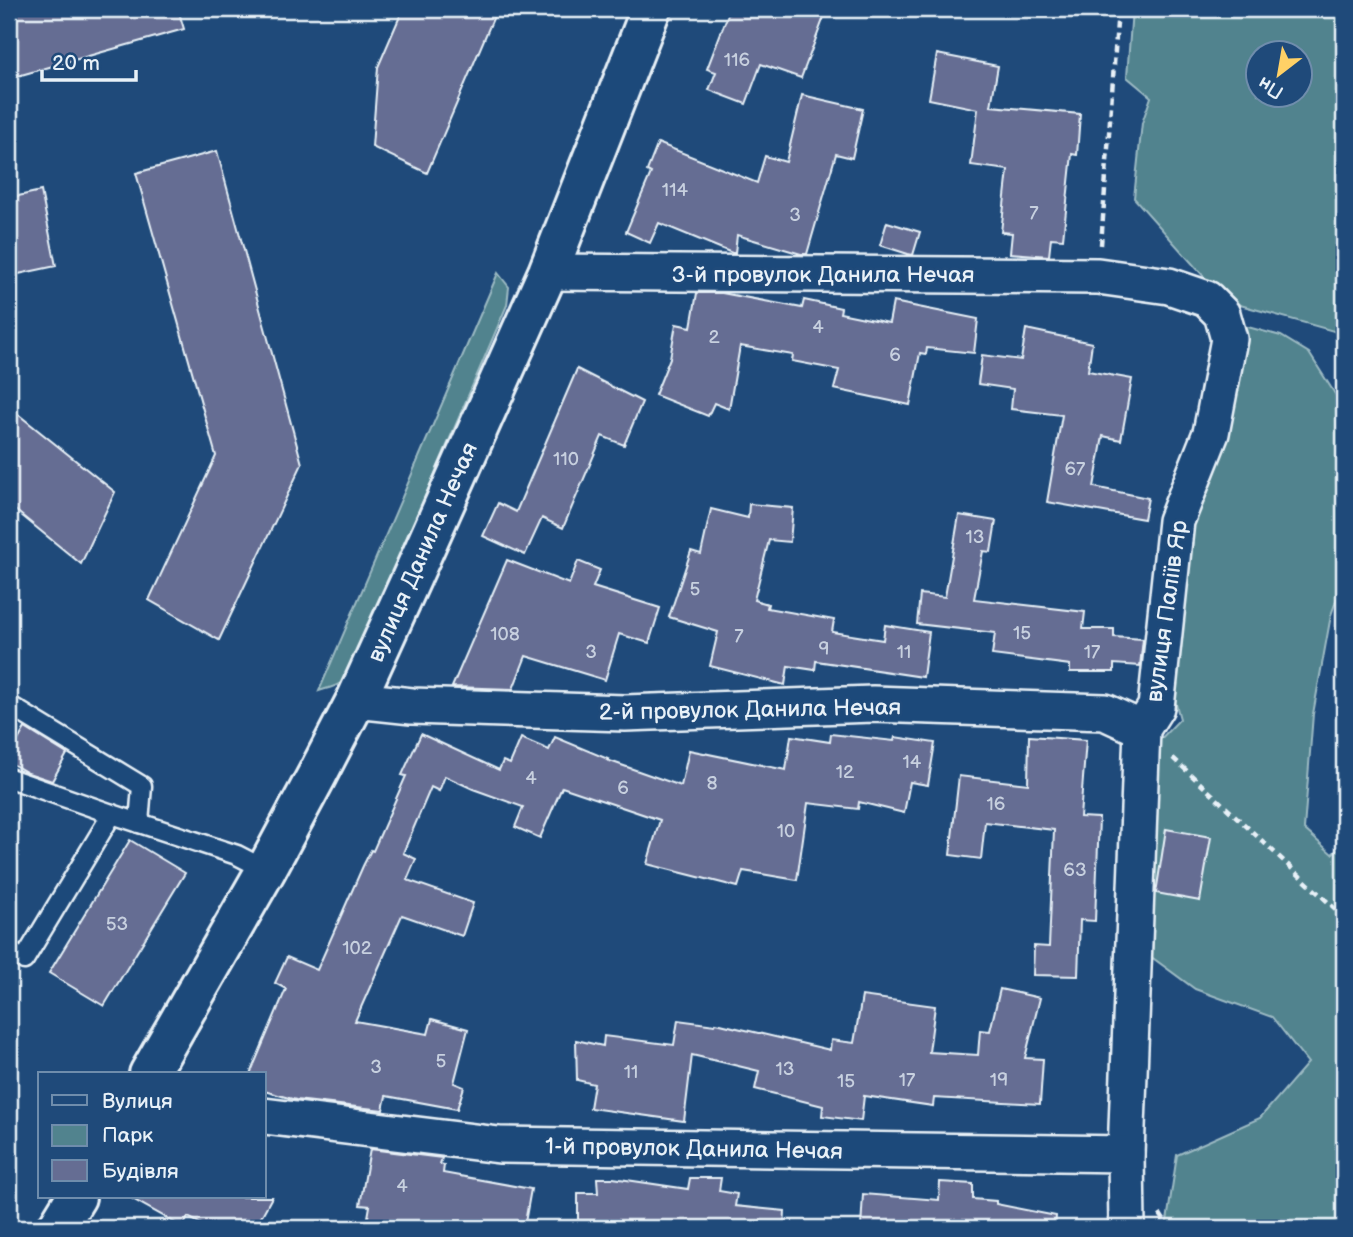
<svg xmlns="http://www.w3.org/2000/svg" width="1353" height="1237" viewBox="0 0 1353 1237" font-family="'Balsamiq Sans',sans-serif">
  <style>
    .green { fill: #51838e; stroke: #9cbac3; stroke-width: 2; fill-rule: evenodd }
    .building { fill: #656d93; stroke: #e8f1f8; stroke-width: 2 }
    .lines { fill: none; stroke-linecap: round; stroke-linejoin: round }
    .lane-casing { stroke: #e8f1f8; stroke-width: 23 }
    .street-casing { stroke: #e8f1f8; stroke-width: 40 }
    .secondary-casing { stroke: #e8f1f8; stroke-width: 44 }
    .path { stroke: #e8f1f8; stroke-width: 4.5; stroke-dasharray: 7 5; stroke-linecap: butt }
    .lane { stroke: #1f4a7a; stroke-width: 18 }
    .street { stroke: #1f4a7a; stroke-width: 35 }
    .secondary { stroke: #1f4a7a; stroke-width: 38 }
    .labels { text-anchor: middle; stroke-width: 6; stroke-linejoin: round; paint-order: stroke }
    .number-label { font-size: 19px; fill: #c7d0df }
    .street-label { font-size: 23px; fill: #e8f1f8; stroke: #1f4a7a }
  </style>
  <rect width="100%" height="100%" fill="#1f4a7a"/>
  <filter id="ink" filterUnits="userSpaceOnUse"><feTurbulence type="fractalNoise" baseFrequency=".0143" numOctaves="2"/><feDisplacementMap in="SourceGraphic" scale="14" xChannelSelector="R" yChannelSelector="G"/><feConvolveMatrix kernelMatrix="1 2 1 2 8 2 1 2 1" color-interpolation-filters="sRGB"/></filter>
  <g filter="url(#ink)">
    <g class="green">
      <path d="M1132,9H1344V346L1334,331L1240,305L1206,279L1134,198L1142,123L1151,97L1127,77ZM1258,52H1300V94H1258Z"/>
      <path d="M498,273L509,287L507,305L350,672C342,686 334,686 319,691Z"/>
      <polygon points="1244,326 1281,336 1309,353 1344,408 1344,579 1331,615 1313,714 1304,829 1332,854 1344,844 1344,1228 1166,1228 1177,1155 1260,1118 1308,1063 1272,1017 1195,989 1146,953 1151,749 1180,719 1167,671 1181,524 1232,340"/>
    </g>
    <g class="building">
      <polygon points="9,9 178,9 184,29 14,77 9,62"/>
      <polygon points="403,9 497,9 427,173 372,147 378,67"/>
      <polygon points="730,9 827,9 801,78 761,64 746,104 709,90 716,72 707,69"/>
      <polygon points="937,54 998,66 991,106 1080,114 1077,155 1072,154 1063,239 1051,238 1049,256 1010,253 1012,233 1001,232 1008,170 971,165 978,109 929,99"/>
      <polygon points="802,95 863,109 852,158 836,154 807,254 801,254 737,235 735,253 732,253 659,223 650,243 626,232 651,173 647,171 658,143 757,183 765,156 786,162"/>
      <polygon points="217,151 302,464 219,640 149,600 216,456 136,173"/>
      <polygon points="41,191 56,266 9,276 9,198"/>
      <polygon points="887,222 920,232 913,255 908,254 880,245"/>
      <polygon points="697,293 722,293 802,308 804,300 841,308 840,313 889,323 893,302 978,319 974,353 927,348 926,354 920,353 910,405 834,389 839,370 792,361 793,355 740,346 729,409 714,403 708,416 655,395 670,358 676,324 691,327"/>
      <polygon points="1026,329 1092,343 1088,371 1132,379 1121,440 1103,436 1094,487 1148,498 1144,519 1047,502 1062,415 1011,409 1013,389 978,384 982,355 1021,360"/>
      <polygon points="577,369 642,402 624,445 602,436 563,528 542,518 525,555 483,536 498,503 516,512"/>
      <polygon points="9,407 115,492 81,564 9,505"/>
      <polygon points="749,504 793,508 790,542 769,540 754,600 768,604 767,608 834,620 832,632 883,640 885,625 929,632 923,677 816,661 815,670 788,666 785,685 710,666 718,632 669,617 691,551 701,554 711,509 748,518"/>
      <polygon points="959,515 996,521 991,552 983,551 974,599 1085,612 1083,629 1114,629 1114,637 1143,639 1140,666 1114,664 1114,672 1070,672 1070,665 992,655 995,633 917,624 920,594 945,597"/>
      <polygon points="507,560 569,584 578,561 600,570 593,587 660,608 649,643 619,634 605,680 526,656 513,689 452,687"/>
      <polygon points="25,728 67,754 52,781 28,773 9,762 9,756"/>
      <polygon points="421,734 499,770 503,761 510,764 521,738 549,750 555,737 608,759 607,760 681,786 689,750 786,770 791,736 830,742 831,734 894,741 895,737 935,743 928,785 910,782 904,813 859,802 858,809 808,803 797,880 743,871 738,887 647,864 660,820 562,787 540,838 515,827 523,807 473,789 445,776 439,791 431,787 403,853 416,859 407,880 473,903 462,936 402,915 355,1021 428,1034 432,1019 468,1029 454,1083 464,1087 457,1109 386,1096 383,1110 296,1100 264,1091 264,1074 250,1074 286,989 275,983 287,957 317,970 363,866 371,850 373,851 406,776 402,775"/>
      <polygon points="1029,736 1086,740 1080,817 1099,818 1095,921 1080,920 1078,976 1033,975 1034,946 1049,947 1054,830 985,822 981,859 950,855 959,776 1028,784"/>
      <polygon points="1166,829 1211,837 1200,901 1156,893"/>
      <polygon points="130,840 185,873 104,1006 49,973"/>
      <polygon points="1000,989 1040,998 1025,1058 1043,1059 1040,1104 934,1098 933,1106 864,1096 861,1121 822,1116 823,1106 755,1089 759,1071 692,1055 684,1121 590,1108 594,1084 577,1080 576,1040 603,1046 604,1036 674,1045 678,1020 715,1025 716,1023 830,1050 831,1040 854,1043 862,996 935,1006 929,1052 978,1055 980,1030 990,1031"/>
      <polygon points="370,1149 442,1158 440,1164 444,1165 443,1173 531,1189 524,1228 395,1228 367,1223 370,1206 360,1205"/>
      <polygon points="597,1178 613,1178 688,1189 690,1178 721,1178 719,1191 737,1194 735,1206 785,1211 784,1228 607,1228 607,1220 578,1220 578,1193 598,1193"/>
      <polygon points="940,1182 973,1184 973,1199 996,1201 996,1204 1056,1216 1055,1228 861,1228 863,1194 939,1200"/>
      <polygon points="129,1197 272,1197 255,1228 209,1228 188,1217 183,1227"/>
    </g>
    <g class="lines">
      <defs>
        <g id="lane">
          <polyline points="9,705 142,786 139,823"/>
          <polyline points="9,778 112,814 237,855 266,870"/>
          <polyline points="9,951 24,960 112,814"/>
        </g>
        <g id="street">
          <polyline points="548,272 1098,276 1169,286 1207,299 1222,314 1229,339 1211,433 1176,521 1156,707 1142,729 1126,1154 1127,1228"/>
          <polyline points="356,700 412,706 625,713 873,704 1105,712 1142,729"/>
          <polyline points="264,1116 499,1145 1126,1154"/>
        </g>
        <g id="secondary">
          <polyline points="149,1074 266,870 317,775 356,700 411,579 548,272 651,9"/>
          <polyline points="57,1228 76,1197"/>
        </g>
      </defs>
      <use href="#lane" class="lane-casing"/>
      <use href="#street" class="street-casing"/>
      <use href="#secondary" class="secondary-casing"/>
      <g class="path">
        <polyline points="1101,245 1118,9"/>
        <polyline points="1173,758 1344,917"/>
        <polyline points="1160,1214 1169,1228"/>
      </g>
      <use href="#lane" class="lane"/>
      <use href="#street" class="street"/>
      <use href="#secondary" class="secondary"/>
    </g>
  </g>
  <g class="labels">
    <g class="number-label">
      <text x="737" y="66">116</text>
      <text x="675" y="196">114</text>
      <text x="1034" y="219">7</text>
      <text x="795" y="221">3</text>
      <text x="818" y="333">4</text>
      <text x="714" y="343">2</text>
      <text x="895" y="361">6</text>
      <text x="566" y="465">110</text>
      <text x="1075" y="475">67</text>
      <text x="975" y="543">13</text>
      <text x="695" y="595">5</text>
      <text x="1022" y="639">15</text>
      <text x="505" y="640">108</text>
      <text x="739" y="642">7</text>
      <text x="824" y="655">9</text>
      <text x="591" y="658">3</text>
      <text x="904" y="658">11</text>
      <text x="1092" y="658">17</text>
      <text x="912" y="768">14</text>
      <text x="845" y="778">12</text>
      <text x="531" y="784">4</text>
      <text x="712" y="789">8</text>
      <text x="623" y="794">6</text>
      <text x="996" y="810">16</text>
      <text x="786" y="837">10</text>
      <text x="1075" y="876">63</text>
      <text x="117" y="930">53</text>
      <text x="357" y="954">102</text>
      <text x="441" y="1067">5</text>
      <text x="376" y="1073">3</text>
      <text x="785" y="1075">13</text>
      <text x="631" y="1078">11</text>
      <text x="907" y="1086">17</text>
      <text x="999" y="1086">19</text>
      <text x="846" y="1087">15</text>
      <text x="402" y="1192">4</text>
    </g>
    <g class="street-label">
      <text x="823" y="282">3-й провулок Данила Нечая</text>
      <text transform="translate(422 552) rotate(-66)" y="8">вулиця Данила Нечая</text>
      <text transform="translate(1166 611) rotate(-82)" y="8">вулиця Паліїв Яр</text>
      <text transform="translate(750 709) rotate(-1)" y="8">2-й провулок Данила Нечая</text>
      <text transform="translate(694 1148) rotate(1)" y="8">1-й провулок Данила Нечая</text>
    </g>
  </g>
  <rect width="1353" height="1237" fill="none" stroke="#1f4a7a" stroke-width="35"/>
  <rect x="18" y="18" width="1318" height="1202" fill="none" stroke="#e8f1f8" stroke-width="2.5" filter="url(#ink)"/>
  <rect x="38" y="1072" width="228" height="126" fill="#1f4a7a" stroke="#6f8dac" stroke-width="2"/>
  <rect x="52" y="1095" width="35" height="10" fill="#1f4a7a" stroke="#6f8dac" stroke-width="2"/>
  <text x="102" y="1108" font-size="21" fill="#e8f1f8">Вулиця</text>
  <rect x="52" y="1125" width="35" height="21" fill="#51838e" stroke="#6f8dac" stroke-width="2"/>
  <text x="102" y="1142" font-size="21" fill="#e8f1f8">Парк</text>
  <rect x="52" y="1160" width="35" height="21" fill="#656d93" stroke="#6f8dac" stroke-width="2"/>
  <text x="102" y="1178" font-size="21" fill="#e8f1f8">Будівля</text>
  <g transform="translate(1279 74) rotate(211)"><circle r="33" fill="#1f4a7a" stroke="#6f8dac" stroke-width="2"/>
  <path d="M0-5L12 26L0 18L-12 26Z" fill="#ffd166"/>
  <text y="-10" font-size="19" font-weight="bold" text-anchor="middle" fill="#e8f1f8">Пн</text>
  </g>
  <path d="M42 70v10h94v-10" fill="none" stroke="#e8f1f8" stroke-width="3.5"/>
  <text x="52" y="70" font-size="21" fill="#e8f1f8" stroke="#1f4a7a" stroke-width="5" paint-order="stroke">20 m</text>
</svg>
